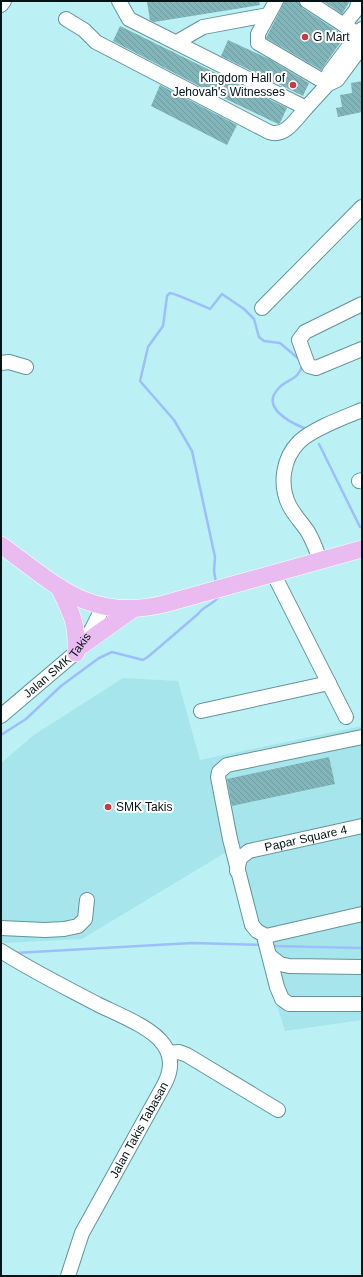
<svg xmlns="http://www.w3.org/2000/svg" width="363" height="1277" viewBox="0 0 363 1277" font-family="Helvetica,sans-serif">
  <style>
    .built { fill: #a6e5eb }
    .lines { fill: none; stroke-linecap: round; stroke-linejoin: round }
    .stream { stroke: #9dbefe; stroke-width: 2.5 }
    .building { fill: url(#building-back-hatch) }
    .minor-casing { stroke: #619498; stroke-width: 16 }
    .major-casing { stroke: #fff; stroke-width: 18 }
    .minor { stroke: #fff; stroke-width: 14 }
    .major { stroke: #eabbf0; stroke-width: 17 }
    .poi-dot { fill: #ca3b41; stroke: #fff; stroke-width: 1.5 }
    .labels { text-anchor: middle; stroke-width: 4; stroke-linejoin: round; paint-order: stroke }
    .poi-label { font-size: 12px; fill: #011315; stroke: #fff; text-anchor: start }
    .street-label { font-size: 12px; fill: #011315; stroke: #fff }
  </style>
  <defs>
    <pattern id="building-back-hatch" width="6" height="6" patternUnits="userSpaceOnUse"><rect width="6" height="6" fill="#81b5ba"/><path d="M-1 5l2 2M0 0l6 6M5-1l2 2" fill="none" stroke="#6e9b9f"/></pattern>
  </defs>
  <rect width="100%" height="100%" fill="#bbf1f5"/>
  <polygon class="built" points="123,678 178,681 200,760 362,726 362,1020 285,1031 228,851 82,939 5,943 1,941 1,763 34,735"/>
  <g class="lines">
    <g class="stream">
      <path d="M302,366C298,381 286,379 278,389C261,407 289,422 304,428"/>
      <polyline points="319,444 360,527"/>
      <path d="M216,583L214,571L215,557L192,451L174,420L140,381L148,347L163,326L167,296L170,293C174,293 203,306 210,309L222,294L244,309L254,319L259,337L264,341L280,343L300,360"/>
      <path d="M1,735L26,719L61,686L99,658L112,652L143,660L149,656L198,614C203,606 215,604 219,596"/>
      <polyline points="271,946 362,948"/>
      <polyline points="15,953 192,943 262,945"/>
    </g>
  </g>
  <g class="building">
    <polygon points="152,1 259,1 260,5 154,22 150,20 147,2"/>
    <polygon points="285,1 299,1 302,8 345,36 321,70 266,38"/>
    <polygon points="323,1 350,1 342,14"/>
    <polygon points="120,26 287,108 280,123 278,124 203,88 113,41"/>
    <polygon points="228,40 269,59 309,83 303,96 221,56"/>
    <polygon points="362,81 362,112 338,117 336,108 342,107 340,95 352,93 351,83"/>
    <polygon points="160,85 237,125 227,145 151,106"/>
    <polygon points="329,757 335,784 232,806 227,779"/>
  </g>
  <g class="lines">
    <defs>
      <g id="minor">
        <polyline points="119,1 129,19 306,108 328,84 337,80 362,46"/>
        <polyline points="276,1 258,34 258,43 328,84"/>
        <polyline points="307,1 344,25"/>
        <polyline points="1,5 4,1"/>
        <path d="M66,19L84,30L96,42L269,132C285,138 296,119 306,108"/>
        <polyline points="358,34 344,25 356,10 359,1"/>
        <polyline points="177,42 203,27 268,15"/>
        <polyline points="328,84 329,73 362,29"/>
        <polyline points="362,304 305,332 299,340 307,362 309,366 316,368 362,349"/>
        <polyline points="262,308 362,207"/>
        <polyline points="1,363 9,362 26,367"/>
        <polyline points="359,481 362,480"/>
        <path d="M320,561C317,551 313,541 308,532C302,523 294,515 289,505C279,484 283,458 299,442C312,429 345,417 362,410"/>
        <polyline points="273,573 346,717"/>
        <polyline points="201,711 329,683"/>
        <path id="s1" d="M1,716L74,654L92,629L103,607"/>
        <polyline points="362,737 227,765 219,772 218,777 230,839 252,925 257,931 266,936 362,914"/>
        <path id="s2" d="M237,871L240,858L249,851L362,826"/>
        <polyline points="1,928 45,930 64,929 78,926 85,919 87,900"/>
        <polyline points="265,940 277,987 282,999 289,1004 362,1004"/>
        <path d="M1,951C32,971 65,987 97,1004C117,1014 152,1027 164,1045C173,1058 171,1072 164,1085L82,1233L68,1276"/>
        <polyline points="270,956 280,964 289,966 362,967"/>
        <polyline points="169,1053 179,1052 187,1055 278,1110"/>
      </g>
      <g id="major">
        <path d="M1,545C56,585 90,622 164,604L362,549"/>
        <path d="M59,587C72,616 77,620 76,653"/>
        <polyline points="81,646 133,609"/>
      </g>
    </defs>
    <use href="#minor" class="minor-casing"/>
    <use href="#major" class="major-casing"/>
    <use href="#minor" class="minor"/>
    <use href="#major" class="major"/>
  </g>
  <g class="poi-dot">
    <circle cx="305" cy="37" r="4"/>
    <circle cx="293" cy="85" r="4"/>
    <circle cx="108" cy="807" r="4"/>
  </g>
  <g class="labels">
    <g class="poi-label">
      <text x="313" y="41">G Mart</text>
      <text x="285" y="82" text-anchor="end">Kingdom Hall of<tspan x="285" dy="14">Jehovah's Witnesses</tspan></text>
      <text x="116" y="811">SMK Takis</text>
    </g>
    <g class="street-label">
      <text dy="4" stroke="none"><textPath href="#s1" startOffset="76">Jalan SMK Takis</textPath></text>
      <text dy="4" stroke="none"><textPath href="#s2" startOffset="83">Papar Square 4</textPath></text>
      <text transform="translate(139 1130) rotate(-61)" y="4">Jalan Takis Tabasan</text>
    </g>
  </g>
  <rect width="363" height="1277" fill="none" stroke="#011315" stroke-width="4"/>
</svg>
